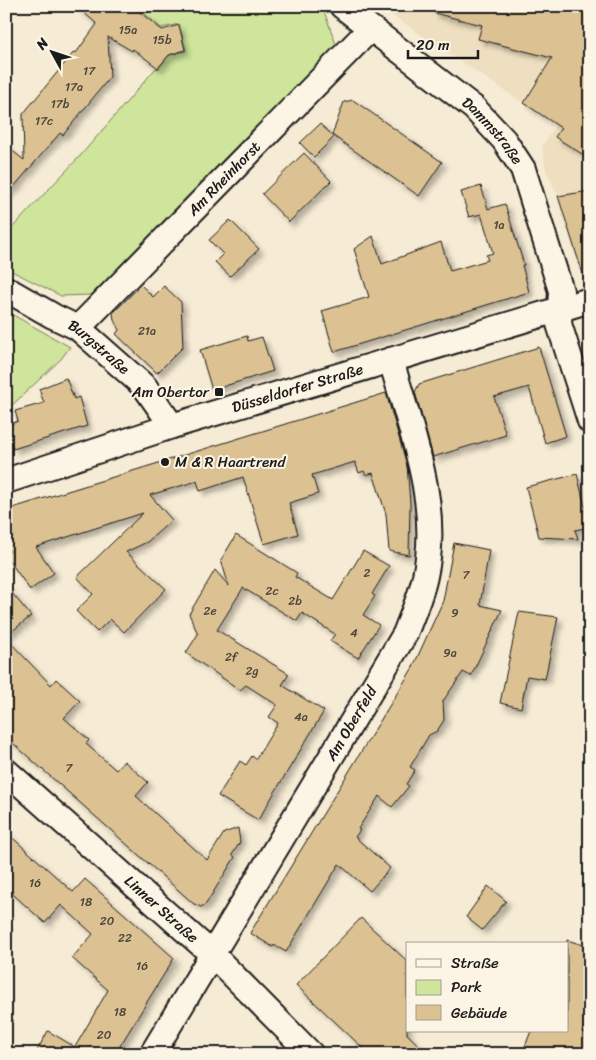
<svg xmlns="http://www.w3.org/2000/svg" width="596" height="1060" viewBox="0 0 596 1060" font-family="Sriracha,sans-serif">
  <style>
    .built { fill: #eedfc0 }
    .green { fill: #cee59b; stroke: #75805c }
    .building { fill: #dcc292; stroke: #1c1c1c; filter: url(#shadow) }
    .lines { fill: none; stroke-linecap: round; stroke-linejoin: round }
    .minor-casing { stroke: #1c1c1c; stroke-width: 28 }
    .minor { stroke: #fcf5e5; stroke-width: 24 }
    .poi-dot { fill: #1c1c1c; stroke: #fcf5e5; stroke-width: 2 }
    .labels { text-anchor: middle; stroke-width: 4; stroke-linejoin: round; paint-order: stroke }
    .number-label { font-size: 12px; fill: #4c463a }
    .street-label { font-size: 15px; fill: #1c1c1c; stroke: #fcf5e5 }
    .poi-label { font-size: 15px; fill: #1c1c1c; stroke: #fcf5e5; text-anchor: end }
  </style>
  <defs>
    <filter id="shadow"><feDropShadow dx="4.5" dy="4.5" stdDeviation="2.5" flood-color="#0004"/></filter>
  </defs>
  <rect width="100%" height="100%" fill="#f6ebd4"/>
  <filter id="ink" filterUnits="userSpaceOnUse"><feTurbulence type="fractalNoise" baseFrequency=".02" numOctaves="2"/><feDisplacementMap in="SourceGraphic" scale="10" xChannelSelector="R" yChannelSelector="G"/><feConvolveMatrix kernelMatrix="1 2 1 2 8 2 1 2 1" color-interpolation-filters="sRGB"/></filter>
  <g filter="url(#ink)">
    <polygon class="built" points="378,6 590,6 590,266 581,269 558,196 546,170 542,146 556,125"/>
    <g class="green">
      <polygon points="136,6 322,6 336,44 329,60 91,295 61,296 6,268 6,220 13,227 81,155 156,68 158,69 169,55 186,51 179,24 161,28"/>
      <polygon points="6,311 70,347 61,359 6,411"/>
    </g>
    <g class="building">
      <polygon points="76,6 132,6 162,30 179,25 185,50 169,55 158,68 133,49 132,51 108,37 110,77 63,135 60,133 6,196 6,146 24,160 23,114 74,52 76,53 97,24"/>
      <polygon points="434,6 590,6 590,159 555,137 561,128 524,103 552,58 478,39 482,25 434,13"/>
      <polygon points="353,100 442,162 419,196 332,135 334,137 314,157 300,143 320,124 332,135 344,102"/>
      <polygon points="304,153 331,181 289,222 262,194"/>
      <polygon points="481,186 488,209 505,204 524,265 522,265 529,292 334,352 322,311 369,297 354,249 373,236 382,264 441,242 450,271 488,260 486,255 493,253 481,214 469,217 461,192"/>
      <polygon points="590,191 590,283 586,284 558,196"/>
      <polygon points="230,220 259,249 230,276 215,262 223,254 209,240"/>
      <polygon points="141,285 153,297 164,286 181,302 183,347 157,373 116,334 119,330 114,320 113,313"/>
      <polygon points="247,336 248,341 262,337 273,371 212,390 200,350"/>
      <polygon points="539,347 566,436 545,443 529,387 494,397 506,435 433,457 415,392 419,384"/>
      <polygon points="66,378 74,399 79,397 87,426 13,449 6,426 18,421 15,411 44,403 39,389"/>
      <polygon points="386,393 407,465 410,503 409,555 389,551 386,514 373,473 366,475 364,471 359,473 355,462 312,475 318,494 289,503 298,534 264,544 243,477 200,491 197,481 150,495 172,520 147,542 126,552 166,589 124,632 110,619 97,632 76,611 93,594 77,577 143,513 36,547 54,573 30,590 6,556 10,551 6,546 6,510"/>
      <polygon points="577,474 590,527 575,530 578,539 539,537 526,487"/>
      <polygon points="236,535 297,573 295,577 333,600 363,551 389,566 372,594 375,596 363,615 379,625 358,658 330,641 335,634 302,613 297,621 243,588 217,630 289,674 282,685 324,711 258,820 218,796 240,761 246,765 252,756 256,759 278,723 269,717 277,705 246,685 240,690 186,653 198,634 189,614 215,570 229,586 221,560"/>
      <polygon points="454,543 489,550 480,605 502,610 471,676 463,672 443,701 444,720 437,731 429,735 410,767 415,770 406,784 409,786 392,807 379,796 358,829 360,830 355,837 390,868 370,891 339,864 286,952 274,945 273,947 250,933 412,669 443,601"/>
      <polygon points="6,586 31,616 6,636"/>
      <polygon points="519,612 558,617 545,679 527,676 521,708 500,703"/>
      <polygon points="6,638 51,685 56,679 80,701 64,718 89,740 86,744 116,770 124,761 148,782 136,796 207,860 224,833 238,828 240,842 232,855 235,857 206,904 201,907 194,904 6,737"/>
      <polygon points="6,832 73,892 85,879 174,958 115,1054 35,1054 48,1031 75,1047 108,990 72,958 93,934 61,905 45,923 6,888"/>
      <polygon points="488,886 506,901 482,930 466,917"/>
      <polygon points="361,918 407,961 407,1034 428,1054 369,1054 296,985"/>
      <polygon points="567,940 590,947 590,1012 582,1032 590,1035 590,1054 522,1054 531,1031 567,1031"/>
    </g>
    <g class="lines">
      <defs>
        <g id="minor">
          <path id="s1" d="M342,6L474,108L504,140L523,169L561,291L559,324L590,421"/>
          <path id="s2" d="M6,289L53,316L78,328L145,387L172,426"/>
          <path id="s3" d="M78,328L370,29"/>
          <path id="s4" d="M6,481L172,426L590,300"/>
          <path id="s5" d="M6,771L212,954L311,1054"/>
          <path id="s6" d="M152,1054L405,634C412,615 421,596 425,576C441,504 410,428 391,360"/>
        </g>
      </defs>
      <use href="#minor" class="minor-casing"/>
      <use href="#minor" class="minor"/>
    </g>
  </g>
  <g class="poi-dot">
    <rect x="214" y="387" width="10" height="10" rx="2.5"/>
    <circle cx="165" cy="462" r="5"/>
  </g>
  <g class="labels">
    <g class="number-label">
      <text x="128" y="34">15a</text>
      <text x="162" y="44">15b</text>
      <text x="89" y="75">17</text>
      <text x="74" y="91">17a</text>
      <text x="60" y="108">17b</text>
      <text x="44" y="125">17c</text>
      <text x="499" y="229">1a</text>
      <text x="147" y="335">21a</text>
      <text x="367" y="577">2</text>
      <text x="466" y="579">7</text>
      <text x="272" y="595">2c</text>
      <text x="295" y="605">2b</text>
      <text x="210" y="615">2e</text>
      <text x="455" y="617">9</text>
      <text x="354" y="637">4</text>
      <text x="450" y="657">9a</text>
      <text x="231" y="661">2f</text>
      <text x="252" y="675">2g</text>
      <text x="301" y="721">4a</text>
      <text x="69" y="772">7</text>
      <text x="35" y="887">16</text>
      <text x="86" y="906">18</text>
      <text x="107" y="925">20</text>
      <text x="125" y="942">22</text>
      <text x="142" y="970">16</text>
      <text x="120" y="1016">18</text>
      <text x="104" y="1039">20</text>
    </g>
    <g class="street-label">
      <text dy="5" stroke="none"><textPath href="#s1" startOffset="196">Dammstraße</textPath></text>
      <text dy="5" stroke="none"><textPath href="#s3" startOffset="209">Am Rheinhorst</textPath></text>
      <text dy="5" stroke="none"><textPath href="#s2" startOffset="110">Burgstraße</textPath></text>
      <text dy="5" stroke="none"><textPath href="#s4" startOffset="306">Düsseldorfer Straße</textPath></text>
      <text dy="5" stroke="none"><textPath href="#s6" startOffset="386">Am Oberfeld</textPath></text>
      <text dy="5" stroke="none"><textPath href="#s5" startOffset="208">Linner Straße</textPath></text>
    </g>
    <g class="poi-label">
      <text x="209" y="397">Am Obertor</text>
      <text x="175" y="467" text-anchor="start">M &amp; R Haartrend</text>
    </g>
  </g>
  <rect width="596" height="1060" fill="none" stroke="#fcf5e5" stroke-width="25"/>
  <rect x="12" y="12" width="571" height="1035" fill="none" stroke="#1c1c1c" stroke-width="2" filter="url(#ink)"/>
  <rect x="406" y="942" width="162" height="90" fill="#fcf5e5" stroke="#a29e95"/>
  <rect x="416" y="959" width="25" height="8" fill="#fcf5e5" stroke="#a29e95"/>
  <text x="451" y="968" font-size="15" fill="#1c1c1c">Straße</text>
  <rect x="416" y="980" width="25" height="15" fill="#cee59b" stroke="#a29e95"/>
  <text x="451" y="992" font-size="15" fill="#1c1c1c">Park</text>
  <rect x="416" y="1005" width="25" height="15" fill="#dcc292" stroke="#a29e95"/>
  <text x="451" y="1018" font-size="15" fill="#1c1c1c">Gebäude</text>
  <g transform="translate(52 52) rotate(310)" stroke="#fcf5e5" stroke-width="4" paint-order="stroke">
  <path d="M0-4L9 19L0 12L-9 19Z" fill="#1c1c1c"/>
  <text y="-8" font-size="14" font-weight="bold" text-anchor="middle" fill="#1c1c1c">N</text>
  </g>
  <path d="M408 50v8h70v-8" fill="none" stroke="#1c1c1c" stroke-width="2.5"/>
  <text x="416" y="50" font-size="15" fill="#1c1c1c" stroke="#fcf5e5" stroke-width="4" paint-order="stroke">20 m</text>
</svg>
